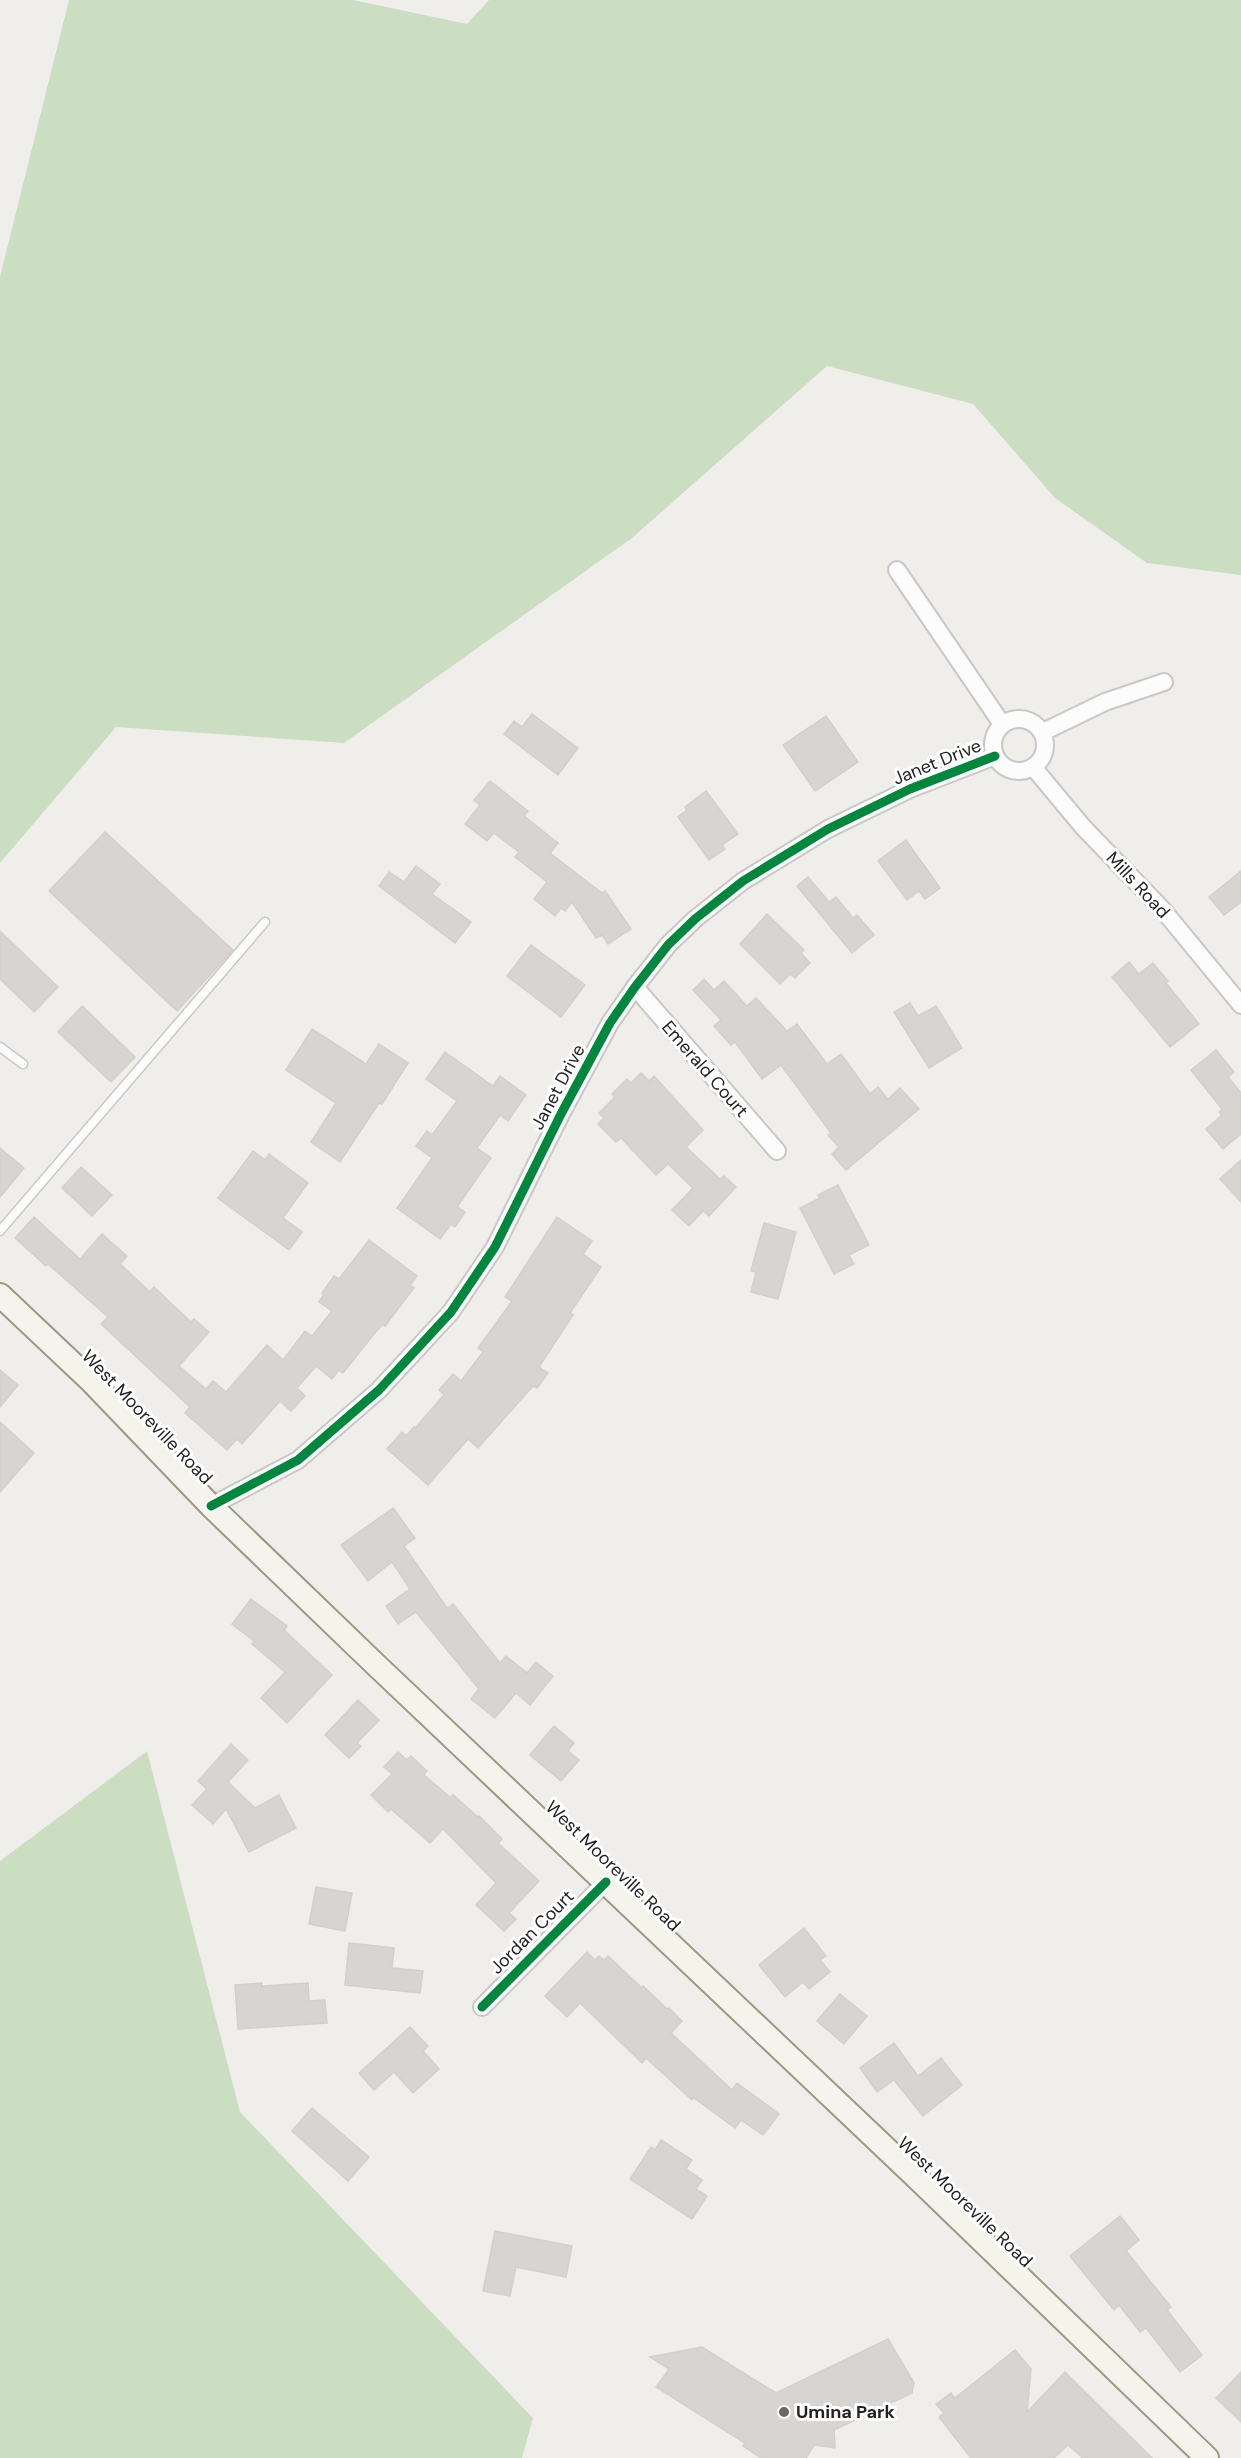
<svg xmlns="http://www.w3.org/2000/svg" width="1241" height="2458" viewBox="0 0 1241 2458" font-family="'DM Sans',sans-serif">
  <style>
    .forest { fill: #cbdec1 }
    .building { fill: #d7d4d2; stroke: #d3d0cc; stroke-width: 1.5 }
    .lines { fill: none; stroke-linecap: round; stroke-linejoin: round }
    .service-casing { stroke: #c9c8c7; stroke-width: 11 }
    .minor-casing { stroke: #c9c8c7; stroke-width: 20 }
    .secondary-casing { stroke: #999a82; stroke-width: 26 }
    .service { stroke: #fdfcfc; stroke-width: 8 }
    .minor { stroke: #fdfcfc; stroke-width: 16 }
    .secondary { stroke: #f4f4ed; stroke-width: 22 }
    .cycleway-casing { stroke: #fff; stroke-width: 13 }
    .cycleway { stroke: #00873e; stroke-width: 9 }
    .poi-dot { fill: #6a6968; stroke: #fff; stroke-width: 2 }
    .labels { text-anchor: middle; stroke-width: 6; stroke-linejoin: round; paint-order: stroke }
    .street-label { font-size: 18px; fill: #222; stroke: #fff }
    .poi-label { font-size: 18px; font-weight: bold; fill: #222; stroke: #fff; text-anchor: start }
  </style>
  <rect width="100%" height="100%" fill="#f0eeeb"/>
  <g class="forest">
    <polygon points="69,0 353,0 467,24 489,0 1241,0 1241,575 1147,563 1055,498 973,404 827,366 632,538 344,743 116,727 0,863 0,277"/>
    <polygon points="147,1751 240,2112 533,2418 522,2458 0,2458 0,1861"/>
  </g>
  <g class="building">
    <polygon points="532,714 578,748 558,775 504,734 514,721 522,727"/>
    <polygon points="826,716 858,762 815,791 783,745"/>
    <polygon points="490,781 528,811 524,816 558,843 550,853 602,893 605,891 631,929 608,944 602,935 596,938 572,902 565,911 561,908 555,916 534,899 547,882 515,857 519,852 494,833 487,841 465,824 480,805 474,800"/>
    <polygon points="706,791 738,834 722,845 725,849 709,860 678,817 687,810 685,807"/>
    <polygon points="105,832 233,950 177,1011 49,891"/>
    <polygon points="906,840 940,888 925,899 919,891 907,900 878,861"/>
    <polygon points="416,866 440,884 432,894 471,922 455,943 379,886 389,872 404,882"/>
    <polygon points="1241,871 1241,902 1224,915 1209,897"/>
    <polygon points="808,877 829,902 836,897 853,918 857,915 874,935 852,953 797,886"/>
    <polygon points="767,914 804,950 801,953 810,963 795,978 790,974 780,984 740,944"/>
    <polygon points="0,931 58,987 34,1012 0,979"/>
    <polygon points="531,945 585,985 561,1017 507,976"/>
    <polygon points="1129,962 1139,974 1153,963 1168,981 1166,983 1199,1024 1170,1047 1112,977"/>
    <polygon points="704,979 714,990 724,981 747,1006 756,998 787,1031 797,1024 827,1064 841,1054 870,1094 878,1087 888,1099 900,1088 919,1109 846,1170 832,1154 839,1147 828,1135 831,1133 781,1065 762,1079 735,1042 731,1045 714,1026 721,1020 693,990"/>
    <polygon points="910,1003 918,1016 936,1006 962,1048 929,1068 894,1012"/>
    <polygon points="82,1006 135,1057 111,1082 58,1032"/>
    <polygon points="312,1029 366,1064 379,1044 408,1063 382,1104 379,1103 340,1162 311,1142 336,1103 286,1070"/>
    <polygon points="1216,1050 1234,1072 1228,1077 1241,1093 1241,1134 1223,1149 1206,1129 1222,1115 1219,1112 1222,1109 1191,1070"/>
    <polygon points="445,1052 493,1086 500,1076 526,1095 508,1121 500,1115 477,1148 491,1158 457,1207 465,1212 455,1227 451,1224 440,1239 397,1208 432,1158 416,1146 427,1131 432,1135 457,1101 426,1079"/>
    <polygon points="641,1073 649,1081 654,1076 703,1130 686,1147 720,1179 724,1176 736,1187 709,1216 703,1211 689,1226 672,1210 693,1188 668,1164 656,1175 621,1138 616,1142 598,1124 604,1118 599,1113 615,1097 612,1094 627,1079 631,1083"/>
    <polygon points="0,1148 24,1168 0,1197"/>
    <polygon points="253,1151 265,1160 269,1154 308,1183 283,1218 302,1232 289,1250 218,1198"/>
    <polygon points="1241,1160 1241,1202 1220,1179"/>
    <polygon points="81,1167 112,1195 92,1216 62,1188"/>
    <polygon points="838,1185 869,1245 849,1255 854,1264 834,1274 800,1208 820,1198 818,1195"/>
    <polygon points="34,1217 80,1259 102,1234 127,1256 120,1264 150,1292 154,1287 191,1322 194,1319 209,1332 179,1366 206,1389 213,1381 226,1392 267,1345 283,1360 305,1331 312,1336 332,1311 319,1302 324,1294 322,1293 334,1276 339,1279 369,1240 417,1276 410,1285 414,1288 385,1326 383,1324 374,1334 343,1373 339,1370 332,1379 316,1366 297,1388 305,1396 291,1411 280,1401 242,1444 237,1439 227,1450 185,1413 190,1407 101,1324 108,1317 48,1264 46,1266 15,1238"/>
    <polygon points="557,1217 592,1241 583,1254 601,1267 570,1313 573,1315 539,1367 548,1373 537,1388 533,1386 478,1448 468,1439 428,1485 387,1449 402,1432 406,1436 414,1427 415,1428 444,1395 439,1390 453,1374 461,1381 483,1352 478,1348 512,1301 505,1297"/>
    <polygon points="764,1223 796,1232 778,1299 751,1292 756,1272 751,1271"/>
    <polygon points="0,1370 18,1385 0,1407"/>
    <polygon points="0,1422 34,1453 0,1492"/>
    <polygon points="393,1508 415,1538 404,1546 447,1608 453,1604 500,1663 506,1656 527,1673 536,1662 553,1676 530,1705 516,1693 495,1718 471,1699 479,1689 416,1612 398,1624 386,1606 410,1589 392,1562 368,1581 341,1545"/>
    <polygon points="251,1599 287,1626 284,1630 332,1675 287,1723 261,1698 285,1672 252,1644 254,1641 232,1624"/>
    <polygon points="358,1700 379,1720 357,1743 361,1746 349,1758 325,1735"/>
    <polygon points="554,1726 574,1743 568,1751 579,1760 561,1781 530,1755"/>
    <polygon points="231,1744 248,1760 228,1782 255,1808 279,1795 296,1828 249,1852 226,1809 213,1824 192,1805 207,1789 198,1781"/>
    <polygon points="398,1752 407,1760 411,1756 427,1771 424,1775 451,1798 453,1795 478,1817 479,1816 502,1839 498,1843 539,1881 509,1913 516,1919 504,1931 476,1905 496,1883 443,1829 430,1843 391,1809 388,1812 371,1795 392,1774 384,1767"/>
    <polygon points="316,1887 352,1893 345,1931 309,1924"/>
    <polygon points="804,1928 826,1956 820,1960 830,1972 809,1989 803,1982 785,1997 759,1965"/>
    <polygon points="349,1943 394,1948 392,1968 423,1971 420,1993 345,1985"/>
    <polygon points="587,1952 595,1960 599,1956 604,1960 608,1956 642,1988 643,1986 667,2009 669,2008 682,2021 671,2033 732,2090 737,2083 779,2114 763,2135 741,2120 735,2128 694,2098 692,2100 646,2058 642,2063 580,2003 567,2017 545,1996"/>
    <polygon points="262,1983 262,1986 308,1983 309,2001 325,2000 327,2023 238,2029 235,1985"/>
    <polygon points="840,1994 867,2016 844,2044 817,2021"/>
    <polygon points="410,2027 428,2046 423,2051 439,2069 413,2093 394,2072 374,2090 359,2073"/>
    <polygon points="894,2043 918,2076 941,2058 962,2085 923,2116 894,2080 877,2092 860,2068"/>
    <polygon points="312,2108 369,2157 348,2181 292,2131"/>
    <polygon points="661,2140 692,2160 686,2169 702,2180 696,2189 707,2196 692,2219 630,2179 651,2147 655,2150"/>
    <polygon points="1120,2216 1139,2240 1126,2251 1171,2307 1167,2310 1202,2355 1180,2372 1146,2328 1140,2332 1119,2305 1114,2310 1070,2256"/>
    <polygon points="495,2231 572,2246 566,2277 516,2267 510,2296 483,2291"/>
    <polygon points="888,2339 914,2383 912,2393 834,2430 835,2448 814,2445 806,2458 761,2458 743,2446 745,2443 656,2387 669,2369 650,2357 702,2347 776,2393"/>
    <polygon points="1015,2350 1031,2369 1027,2412 1065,2372 1152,2458 1083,2458 1068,2445 1054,2458 971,2458 939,2417 944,2413 936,2404 951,2393 955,2398"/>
    <polygon points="1241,2372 1241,2422 1216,2398"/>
  </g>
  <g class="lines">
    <defs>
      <g id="service">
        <polyline points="0,1047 23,1064"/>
        <polyline points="0,1231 265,922"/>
      </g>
      <g id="minor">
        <polyline points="897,570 1002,724"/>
        <circle cx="1019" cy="745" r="26"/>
        <polyline points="1043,732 1105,702 1164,682"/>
        <polyline points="1033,767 1083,827 1163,910 1241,1005"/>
        <polyline points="635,987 777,1151"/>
        <polyline points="211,1506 298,1460 379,1390 451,1312 495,1247 561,1114 610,1023 635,987 668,945 695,919 743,881 828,829 910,789 995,756"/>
        <polyline points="482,2007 606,1882"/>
      </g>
      <polyline id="secondary" points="0,1295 90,1380 211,1506 374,1663 915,2176 1207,2458"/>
    </defs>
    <use href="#service" class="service-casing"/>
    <use href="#minor" class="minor-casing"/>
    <use href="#secondary" class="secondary-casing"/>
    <use href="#service" class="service"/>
    <use href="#minor" class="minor"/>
    <use href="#secondary" class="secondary"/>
    <defs>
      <g id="cycleway">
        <polyline points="211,1506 298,1460 379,1390 451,1312 495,1247 561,1114 610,1023 635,987 668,945 695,919 743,881 828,829 910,789 995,756"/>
        <polyline points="482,2007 606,1882"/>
      </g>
    </defs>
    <use href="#cycleway" class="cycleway-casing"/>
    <use href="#cycleway" class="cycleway"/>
  </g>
  <circle class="poi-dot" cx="784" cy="2412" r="6"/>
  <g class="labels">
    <g class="street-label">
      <text transform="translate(937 762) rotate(-22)" y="6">Janet Drive</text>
      <text transform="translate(1138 885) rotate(47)" y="6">Mills Road</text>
      <text transform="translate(705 1069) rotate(49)" y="6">Emerald Court</text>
      <text transform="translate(558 1087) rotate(-62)" y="6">Janet Drive</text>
      <text transform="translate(147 1417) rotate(46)" y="6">West Mooreville Road</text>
      <text transform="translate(613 1866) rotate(44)" y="6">West Mooreville Road</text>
      <text transform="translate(532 1932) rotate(-45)" y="6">Jordan Court</text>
      <text transform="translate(965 2202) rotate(44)" y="6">West Mooreville Road</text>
    </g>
    <g class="poi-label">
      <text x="796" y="2418">Umina Park</text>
    </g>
  </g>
</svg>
